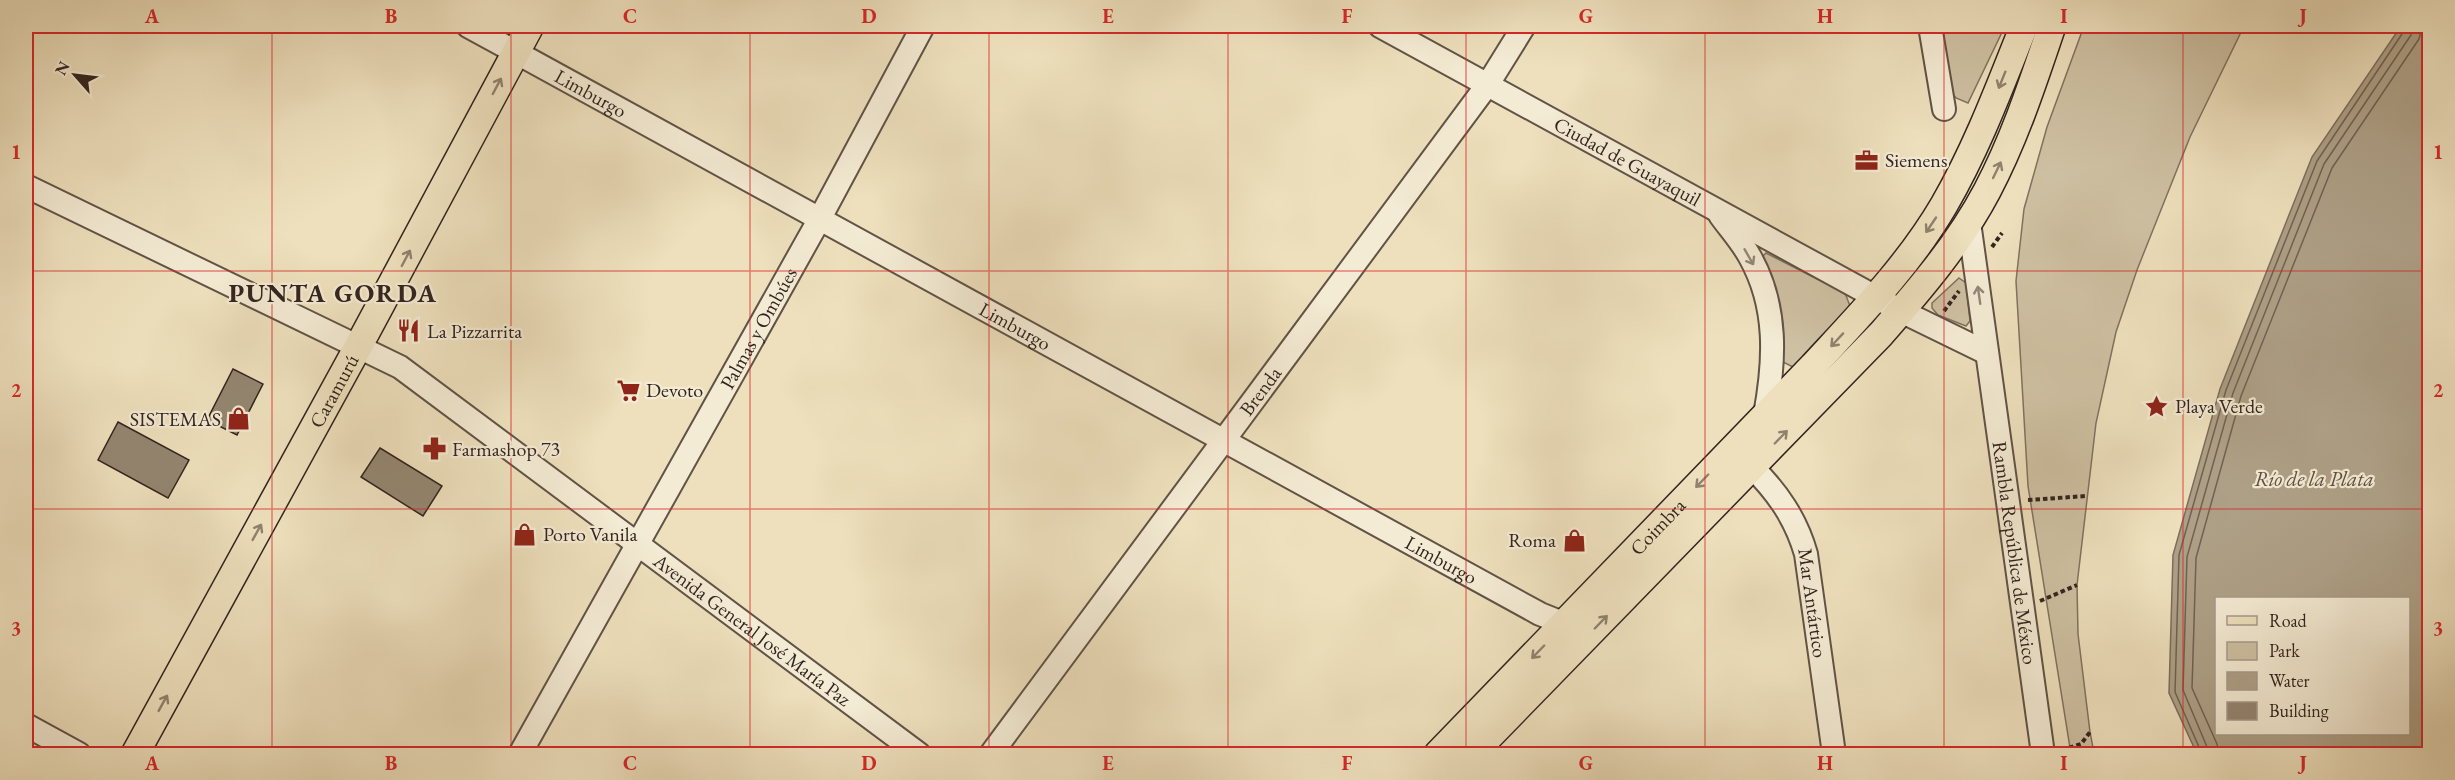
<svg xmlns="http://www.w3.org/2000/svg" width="2455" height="780" viewBox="0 0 2455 780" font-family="'EB Garamond',serif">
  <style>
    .green { fill: #cec0a2; stroke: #807260; stroke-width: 1.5 }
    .water { fill: #aea087; stroke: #7c6e5d; stroke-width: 1.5; fill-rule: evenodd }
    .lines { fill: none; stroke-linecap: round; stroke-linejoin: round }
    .shore { stroke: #706253; stroke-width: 1.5 }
    .building { fill: #948671; stroke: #32241f; stroke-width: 1.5 }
    .minor-casing { stroke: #615346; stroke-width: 26 }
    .major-casing { stroke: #32241f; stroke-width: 30 }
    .path { stroke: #32241f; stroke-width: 4; stroke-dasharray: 4.5 3; stroke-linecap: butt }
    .minor { stroke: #f4ebd4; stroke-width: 22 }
    .major { stroke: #eee0bd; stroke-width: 27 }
    .oneway { stroke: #90826e }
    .oneway2 { stroke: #93887a }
    .grid { fill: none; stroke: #d62828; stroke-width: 1.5; stroke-opacity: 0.55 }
    .labels { text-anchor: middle; stroke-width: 4.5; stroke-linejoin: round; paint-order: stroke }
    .street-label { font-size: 20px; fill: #32241f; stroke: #f4ebd4 }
    .poi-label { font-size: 20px; fill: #32241f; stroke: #f4ebd4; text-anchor: start }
    .water-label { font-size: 21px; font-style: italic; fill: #5d4f43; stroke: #f4ebd4 }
    .district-label { font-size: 26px; font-weight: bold; letter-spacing: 1.5px; fill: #32241f; stroke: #f4ebd4 }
    .neatline { fill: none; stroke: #d62828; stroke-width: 2 }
    .grid-label { font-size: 20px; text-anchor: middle; font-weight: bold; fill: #d62828 }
  </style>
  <rect width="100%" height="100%" fill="#eee0bd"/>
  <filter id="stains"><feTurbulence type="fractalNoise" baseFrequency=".00333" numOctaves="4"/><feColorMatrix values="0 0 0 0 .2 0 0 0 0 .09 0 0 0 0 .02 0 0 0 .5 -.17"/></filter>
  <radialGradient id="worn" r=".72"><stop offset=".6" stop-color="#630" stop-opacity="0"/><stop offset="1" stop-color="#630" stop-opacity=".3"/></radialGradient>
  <g class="green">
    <polygon points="1940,26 2005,26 1968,103 1956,98 1952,93"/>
    <polygon points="2084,26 2244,26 2190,137 2137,270 2116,332 2096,423 2077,585 2078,634 2090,732 2093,748 2099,754 2071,754 2028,486 2016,281 2024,209 2047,127"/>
    <polygon points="1766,253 1845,293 1850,306 1845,314 1793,367 1783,362 1762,257"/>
    <polygon points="1959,278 1966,283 1970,321 1966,326 1938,315 1932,308 1932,303"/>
  </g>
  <path class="water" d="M2401,26H2430L2429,754H2197L2169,693L2173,555L2220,389L2312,157ZM2216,598H2408V734H2216Z"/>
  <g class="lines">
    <g class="shore">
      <polyline points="2202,754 2175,692 2179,555 2226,390 2317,161 2404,31 2405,26"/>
      <polyline points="2210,754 2183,690 2187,557 2233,393 2324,164 2411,35 2413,26"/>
      <polyline points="2219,754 2217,744 2192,688 2196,558 2241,396 2332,168 2419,39 2422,26"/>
    </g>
  </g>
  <g class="building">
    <polygon points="233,369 263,384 237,435 207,420"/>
    <polygon points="118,422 189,460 168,498 98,460"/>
    <polygon points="380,448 442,486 423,516 361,477"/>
  </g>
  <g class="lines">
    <defs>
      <g id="minor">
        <path id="s1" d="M468,26L1540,614L1565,624"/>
        <path id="s2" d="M1380,26L1901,311L1987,353"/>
        <polyline points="1930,26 1944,109"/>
        <path id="s3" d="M26,186L400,367L919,754"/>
        <path d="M1720,215C1730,229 1742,242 1750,257C1778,307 1775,361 1765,415"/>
        <path id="s4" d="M1969,222L2043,754"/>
        <path id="s5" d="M1752,467C1778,493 1796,519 1806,554L1834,754"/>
        <polyline points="26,725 79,754"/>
        <path id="s6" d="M520,754L819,220L923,26"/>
        <path id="s7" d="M991,754L1488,84L1524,26"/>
      </g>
      <g id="major">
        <path id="s8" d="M135,754L358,347L530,26"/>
        <path id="s9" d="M1438,754L1812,367C1859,316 1909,265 1944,205C1977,148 2000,86 2024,26"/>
        <path d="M1472,754L1881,334C1920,289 1959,244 1987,191C2015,138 2033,82 2052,26"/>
      </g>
    </defs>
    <use href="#minor" class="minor-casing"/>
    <use href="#major" class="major-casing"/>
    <g class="path">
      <polyline points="1992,247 2002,233"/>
      <polyline points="1944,311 1959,291"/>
      <polyline points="2028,500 2086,496"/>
      <polyline points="2040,601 2077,585"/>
      <polyline points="2062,750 2081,744 2090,732"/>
    </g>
    <use href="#minor" class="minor"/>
    <use href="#major" class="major"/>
  </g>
  <defs><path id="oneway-shaft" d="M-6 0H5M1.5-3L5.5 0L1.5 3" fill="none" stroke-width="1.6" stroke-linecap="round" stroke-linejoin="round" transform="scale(1.5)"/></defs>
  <g class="oneway">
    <use href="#oneway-shaft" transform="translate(2002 80) rotate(112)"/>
    <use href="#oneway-shaft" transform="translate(497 86) rotate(-62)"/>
    <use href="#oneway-shaft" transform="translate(1997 170) rotate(-64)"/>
    <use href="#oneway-shaft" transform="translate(1931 225) rotate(124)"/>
    <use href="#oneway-shaft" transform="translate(406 258) rotate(-62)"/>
    <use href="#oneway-shaft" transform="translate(1837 340) rotate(133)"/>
    <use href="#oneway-shaft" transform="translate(1781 437) rotate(-46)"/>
    <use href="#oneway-shaft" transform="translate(1702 481) rotate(134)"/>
    <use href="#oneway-shaft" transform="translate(257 532) rotate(-61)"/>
    <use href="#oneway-shaft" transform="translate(1601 622) rotate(-46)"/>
    <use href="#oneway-shaft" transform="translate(1538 652) rotate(134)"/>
    <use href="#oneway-shaft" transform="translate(163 703) rotate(-61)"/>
  </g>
  <g class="oneway2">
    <use href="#oneway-shaft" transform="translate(1749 257) rotate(60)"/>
    <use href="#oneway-shaft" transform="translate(1979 295) rotate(-98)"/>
  </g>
  <path class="grid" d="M272,26V754M511,26V754M750,26V754M989,26V754M1228,26V754M1466,26V754M1705,26V754M1944,26V754M2183,26V754M26,271H2430M26,509H2430"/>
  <defs>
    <symbol id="office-bare" viewBox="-9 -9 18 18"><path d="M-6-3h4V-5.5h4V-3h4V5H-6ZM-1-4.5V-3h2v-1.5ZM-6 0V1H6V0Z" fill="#8f2418" stroke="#f4ebd4" stroke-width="2.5" paint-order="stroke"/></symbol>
    <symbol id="restaurant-bare" viewBox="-9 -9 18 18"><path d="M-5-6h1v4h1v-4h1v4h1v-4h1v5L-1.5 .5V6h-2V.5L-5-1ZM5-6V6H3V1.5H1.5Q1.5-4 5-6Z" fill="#8f2418" stroke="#f4ebd4" stroke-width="2.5" paint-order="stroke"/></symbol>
    <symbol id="supermarket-bare" viewBox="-9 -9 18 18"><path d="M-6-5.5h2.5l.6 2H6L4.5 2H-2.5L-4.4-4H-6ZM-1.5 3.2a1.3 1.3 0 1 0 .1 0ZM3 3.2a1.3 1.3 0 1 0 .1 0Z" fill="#8f2418" stroke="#f4ebd4" stroke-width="2.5" paint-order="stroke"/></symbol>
    <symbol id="sight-bare" viewBox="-9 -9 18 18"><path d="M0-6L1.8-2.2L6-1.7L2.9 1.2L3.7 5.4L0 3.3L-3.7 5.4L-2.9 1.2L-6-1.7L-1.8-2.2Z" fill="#8f2418" stroke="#f4ebd4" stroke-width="2.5" paint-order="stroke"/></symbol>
    <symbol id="shop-bare" viewBox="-9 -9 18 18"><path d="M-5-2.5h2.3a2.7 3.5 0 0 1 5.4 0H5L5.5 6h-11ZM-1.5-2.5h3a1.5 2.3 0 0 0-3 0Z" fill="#8f2418" stroke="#f4ebd4" stroke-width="2.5" paint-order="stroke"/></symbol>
    <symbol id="pharmacy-bare" viewBox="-9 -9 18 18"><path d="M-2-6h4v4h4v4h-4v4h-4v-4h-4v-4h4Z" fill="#8f2418" stroke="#f4ebd4" stroke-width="2.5" paint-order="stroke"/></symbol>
  </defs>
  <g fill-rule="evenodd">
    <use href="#office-bare" x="1850" y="144" width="33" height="33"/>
    <use href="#restaurant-bare" x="392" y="314" width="33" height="33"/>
    <use href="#supermarket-bare" x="612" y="374" width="33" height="33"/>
    <use href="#sight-bare" x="2140" y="390" width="33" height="33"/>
    <use href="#shop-bare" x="222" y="402" width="33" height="33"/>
    <use href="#pharmacy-bare" x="418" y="432" width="33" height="33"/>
    <use href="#shop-bare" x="508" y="518" width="33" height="33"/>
    <use href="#shop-bare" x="1558" y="524" width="33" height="33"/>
  </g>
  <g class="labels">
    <g class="street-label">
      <text dy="7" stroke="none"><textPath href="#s1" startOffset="140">Limburgo</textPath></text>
      <text dy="7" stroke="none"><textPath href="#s2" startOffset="282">Ciudad de Guayaquil</textPath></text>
      <text dy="7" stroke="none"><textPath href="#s1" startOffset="624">Limburgo</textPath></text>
      <text dy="7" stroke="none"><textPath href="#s6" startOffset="488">Palmas y Ombúes</textPath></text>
      <text dy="7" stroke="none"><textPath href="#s8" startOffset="414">Caramurú</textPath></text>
      <text dy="7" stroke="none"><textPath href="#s7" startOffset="452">Brenda</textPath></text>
      <text dy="7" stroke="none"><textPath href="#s9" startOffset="316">Coimbra</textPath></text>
      <text dy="7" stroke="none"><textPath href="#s4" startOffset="334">Rambla República de México</textPath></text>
      <text dy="7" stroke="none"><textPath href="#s1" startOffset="1110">Limburgo</textPath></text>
      <text dy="7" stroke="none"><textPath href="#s5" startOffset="153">Mar Antártico</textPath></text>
      <text dy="7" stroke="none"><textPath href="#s3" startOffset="855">Avenida General José María Paz</textPath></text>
    </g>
    <g class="poi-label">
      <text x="1885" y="167">Siemens</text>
      <text x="427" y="338">La Pizzarrita</text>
      <text x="646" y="397">Devoto</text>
      <text x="2175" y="413">Playa Verde</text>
      <text x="221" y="426" text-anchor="end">SISTEMAS</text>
      <text x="452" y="456">Farmashop 73</text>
      <text x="543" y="541">Porto Vanila</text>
      <text x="1556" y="547" text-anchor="end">Roma</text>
    </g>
    <g class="water-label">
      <text x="2314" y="486">Río de la Plata</text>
    </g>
    <g class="district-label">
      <text x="333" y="302">PUNTA GORDA</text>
    </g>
  </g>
  <rect width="2455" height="780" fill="none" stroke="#eee0bd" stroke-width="66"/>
  <rect x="2215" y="597" width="195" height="138" fill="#f4ebd4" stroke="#a69b8c" stroke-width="1.5"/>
  <rect x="2227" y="616" width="30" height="9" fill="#eee0bd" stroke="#a69b8c" stroke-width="1.5"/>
  <text x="2269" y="627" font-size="18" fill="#32241f">Road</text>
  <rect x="2227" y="642" width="30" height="18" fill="#cec0a2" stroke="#a69b8c" stroke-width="1.5"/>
  <text x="2269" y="657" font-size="18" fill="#32241f">Park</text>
  <rect x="2227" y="672" width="30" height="18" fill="#aea087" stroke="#a69b8c" stroke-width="1.5"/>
  <text x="2269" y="687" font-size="18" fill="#32241f">Water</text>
  <rect x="2227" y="702" width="30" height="18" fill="#948671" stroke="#a69b8c" stroke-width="1.5"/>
  <text x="2269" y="717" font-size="18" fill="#32241f">Building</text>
  <g transform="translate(75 75) rotate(298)" stroke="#f4ebd4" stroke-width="4.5" paint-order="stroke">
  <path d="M0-4.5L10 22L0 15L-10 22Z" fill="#32241f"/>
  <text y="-9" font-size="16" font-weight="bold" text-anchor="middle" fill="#32241f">N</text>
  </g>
  <rect x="33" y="33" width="2389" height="714" class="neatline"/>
  <g class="grid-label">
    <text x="152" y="23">A</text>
    <text x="391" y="23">B</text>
    <text x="630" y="23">C</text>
    <text x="869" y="23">D</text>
    <text x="1108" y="23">E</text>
    <text x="1347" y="23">F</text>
    <text x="1586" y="23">G</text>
    <text x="1825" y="23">H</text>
    <text x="2064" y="23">I</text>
    <text x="2303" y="23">J</text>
    <text x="16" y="159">1</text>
    <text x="2438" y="159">1</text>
    <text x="16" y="397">2</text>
    <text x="2438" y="397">2</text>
    <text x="16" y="635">3</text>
    <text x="2438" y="635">3</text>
    <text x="152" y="770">A</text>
    <text x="391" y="770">B</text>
    <text x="630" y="770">C</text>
    <text x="869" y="770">D</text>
    <text x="1108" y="770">E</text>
    <text x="1347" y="770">F</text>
    <text x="1586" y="770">G</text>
    <text x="1825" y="770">H</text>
    <text x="2064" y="770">I</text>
    <text x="2303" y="770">J</text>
  </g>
  <rect width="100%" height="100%" filter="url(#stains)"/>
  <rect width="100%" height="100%" fill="url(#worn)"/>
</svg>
